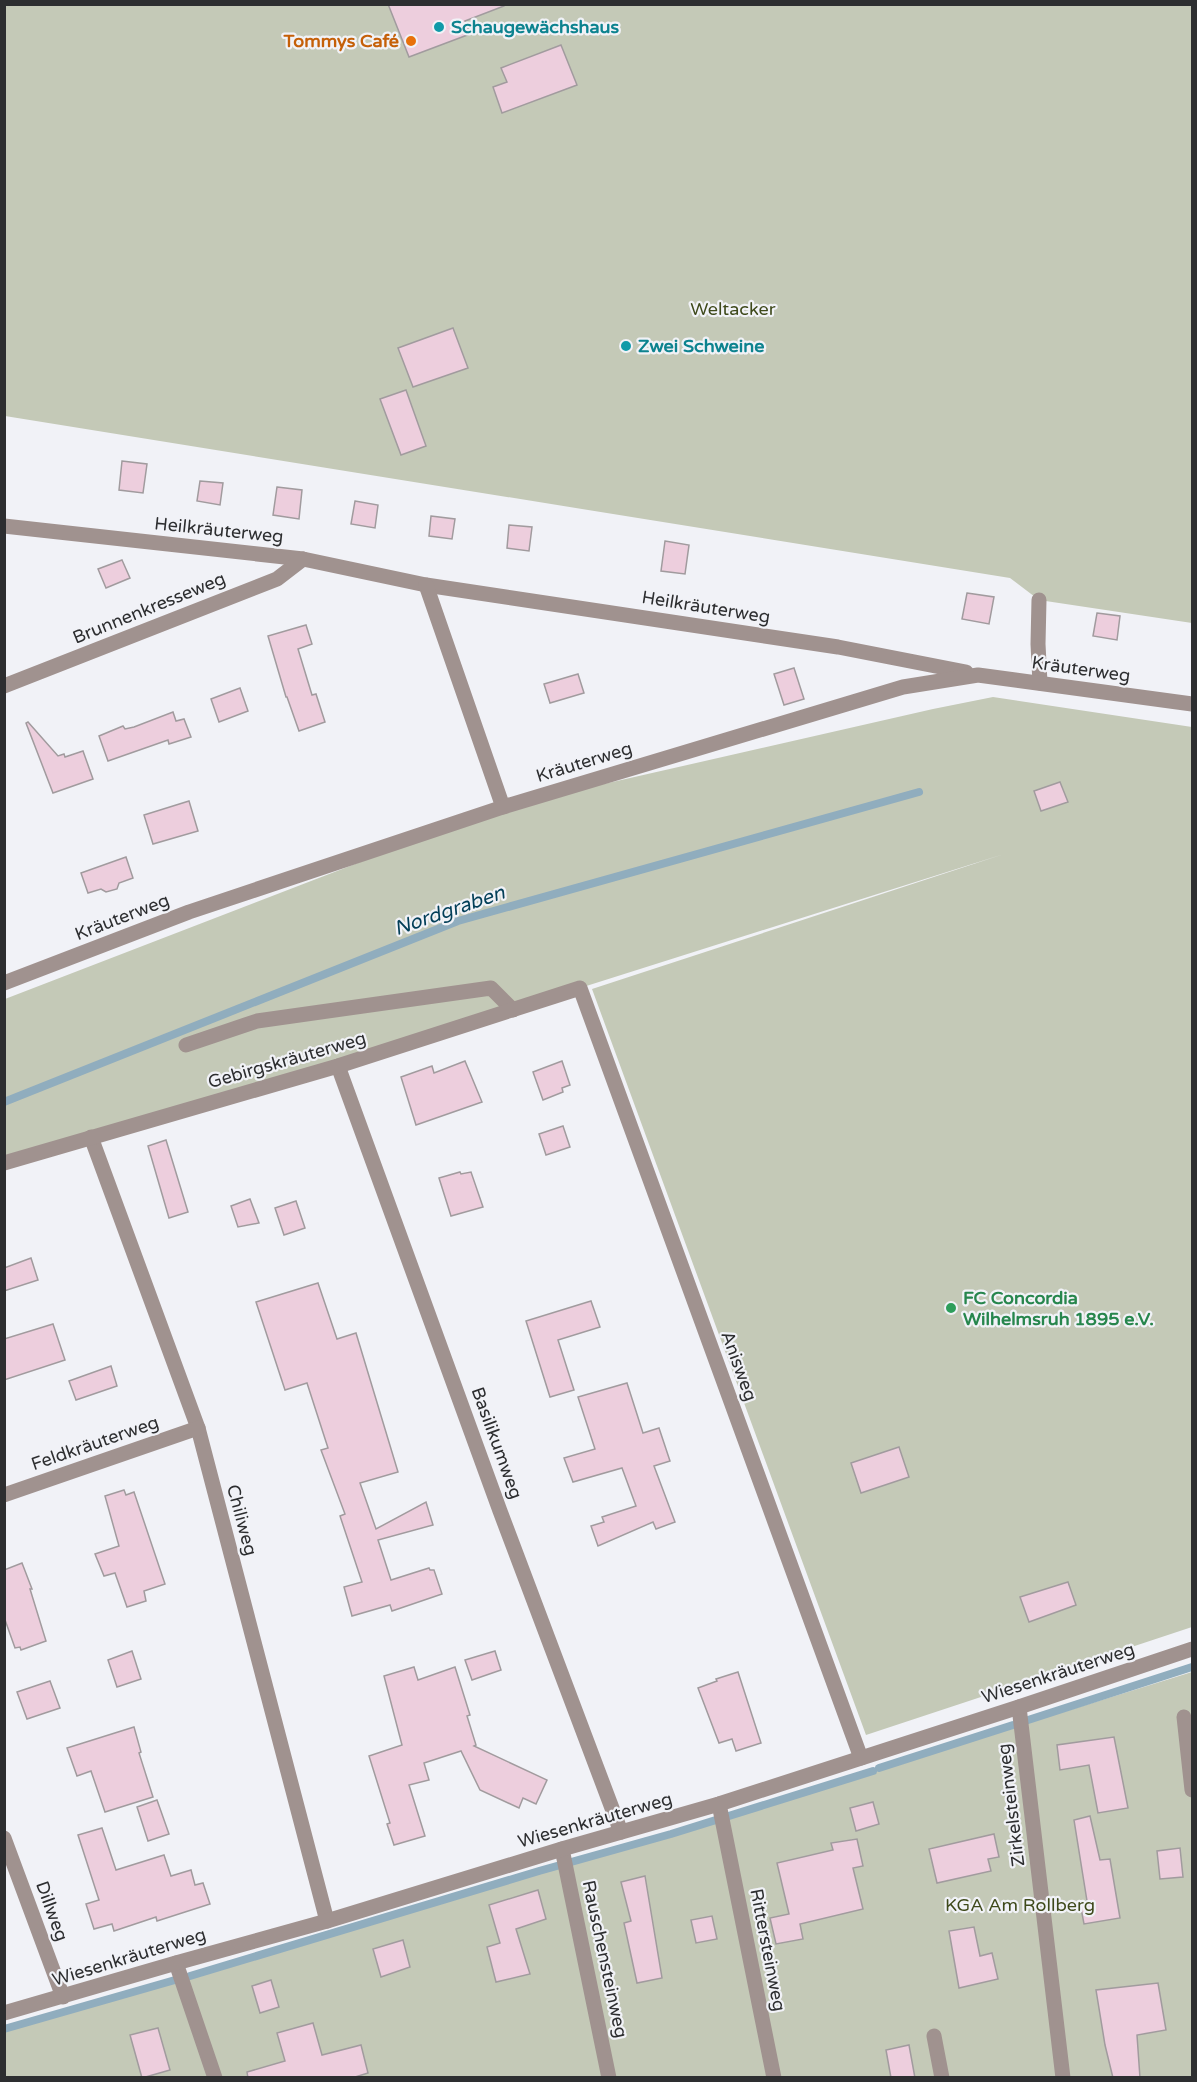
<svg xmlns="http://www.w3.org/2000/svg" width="1197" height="2082" viewBox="0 0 1197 2082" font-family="'Varela Round',sans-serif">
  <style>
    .green { fill: #c4c9b7 }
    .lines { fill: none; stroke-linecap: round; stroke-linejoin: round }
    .stream { stroke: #90adbe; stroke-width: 8 }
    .building { fill: #edcedd; stroke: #a19b9e; stroke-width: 1.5 }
    .minor { stroke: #a0928f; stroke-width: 15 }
    .culture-dot { fill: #0f9aa8; stroke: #f1f2f7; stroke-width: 2 }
    .food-dot { fill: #e8710a; stroke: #f1f2f7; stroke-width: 2 }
    .leisure-dot { fill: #2e9e5b; stroke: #f1f2f7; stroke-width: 2 }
    .labels { text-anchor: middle; stroke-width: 4.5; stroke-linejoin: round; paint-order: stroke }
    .culture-label { font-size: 18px; font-weight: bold; fill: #0d838f; stroke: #f1f2f7; text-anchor: start }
    .food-label { font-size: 18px; font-weight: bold; fill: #c56008; stroke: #f1f2f7; text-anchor: end }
    .park-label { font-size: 18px; fill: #3e491a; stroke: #f1f2f7 }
    .street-label { font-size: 18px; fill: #2d2e30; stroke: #f1f2f7 }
    .leisure-label { font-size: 18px; font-weight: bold; fill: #27864d; stroke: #f1f2f7; text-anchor: start }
    .water-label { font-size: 20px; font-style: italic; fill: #023e57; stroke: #f1f2f7 }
  </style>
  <rect width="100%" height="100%" fill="#f1f2f7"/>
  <g class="green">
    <polygon points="4,5 1192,5 1192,623 1039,600 1010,578 5,416"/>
    <polygon points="993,697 1192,727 1192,1627 866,1735 592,989 1004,854 580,988 5,1163 5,999 503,807 933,709"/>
    <polygon points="1192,1672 1192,2077 5,2078 5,2029 671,1834"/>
  </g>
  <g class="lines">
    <g class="stream">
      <polyline points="4,1102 458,921 919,792"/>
      <polyline points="1025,1721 1192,1667"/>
      <polyline points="879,1768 1013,1725"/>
      <polyline points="190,1976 539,1871 671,1834 873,1771"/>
      <polyline points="4,2029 175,1980"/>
    </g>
  </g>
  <g class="building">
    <polygon points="388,4 504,4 504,6 465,21 470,34 409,57"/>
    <polygon points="561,45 577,85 502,113 493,87 507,82 501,68"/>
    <polygon points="453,328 468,368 413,387 398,348"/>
    <polygon points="406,390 426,446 401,455 380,399"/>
    <polygon points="122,461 147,464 143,493 119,490"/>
    <polygon points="200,481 223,483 220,505 197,501"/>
    <polygon points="277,487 302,490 299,519 273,515"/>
    <polygon points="355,501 378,505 375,528 351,524"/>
    <polygon points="431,516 455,519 452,539 429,536"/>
    <polygon points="509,525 532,527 529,551 507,548"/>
    <polygon points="665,541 689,545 685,574 661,571"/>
    <polygon points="122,560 130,578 106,588 98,569"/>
    <polygon points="967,593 994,597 989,624 962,619"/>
    <polygon points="1097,613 1120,616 1117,640 1093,636"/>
    <polygon points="306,625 312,644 298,649 312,695 316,694 325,722 299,731 287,697 286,697 268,636"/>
    <polygon points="794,668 804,699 784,705 774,674"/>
    <polygon points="578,674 584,693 550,703 544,684"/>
    <polygon points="240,688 248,711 219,722 211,699"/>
    <polygon points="173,712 176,721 184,719 191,737 169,744 168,740 108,761 99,736 123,726 125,729 134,727"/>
    <polygon points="28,722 58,756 64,754 65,757 83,751 93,779 53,793 26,723"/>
    <polygon points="1060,782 1068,802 1041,811 1034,791"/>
    <polygon points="189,801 198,831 153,844 144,815"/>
    <polygon points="126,857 133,878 119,883 117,889 106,892 101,889 88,893 81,873"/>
    <polygon points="465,1061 482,1102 416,1125 401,1077 432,1066 434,1073"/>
    <polygon points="562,1061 570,1085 562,1088 563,1092 543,1100 533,1072"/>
    <polygon points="563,1126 570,1147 546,1155 539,1134"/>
    <polygon points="166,1140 188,1212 169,1218 148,1146"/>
    <polygon points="460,1172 461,1174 471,1172 483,1207 451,1216 439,1178"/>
    <polygon points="250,1199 259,1223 238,1227 231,1206"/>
    <polygon points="296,1201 305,1228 284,1235 275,1208"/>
    <polygon points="31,1258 38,1280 4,1291 4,1268"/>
    <polygon points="318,1283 337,1339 356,1333 398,1472 360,1483 376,1529 426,1502 433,1525 378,1540 391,1580 429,1568 430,1570 434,1570 442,1594 392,1611 390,1605 352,1616 344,1587 362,1582 340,1516 345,1514 321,1450 328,1448 307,1383 285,1390 256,1302"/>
    <polygon points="591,1301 600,1327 558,1340 574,1390 550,1397 526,1321"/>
    <polygon points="53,1324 65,1360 4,1380 4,1339"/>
    <polygon points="111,1366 117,1386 76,1400 69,1381"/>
    <polygon points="627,1383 643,1433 659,1428 670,1461 654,1466 675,1522 656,1529 653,1522 598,1546 591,1526 604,1522 602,1517 636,1506 622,1468 573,1482 564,1458 595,1449 578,1397"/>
    <polygon points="899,1447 909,1477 861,1493 851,1463"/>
    <polygon points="124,1490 126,1495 134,1492 165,1584 144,1591 146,1601 127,1607 115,1573 104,1576 95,1554 119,1546 105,1496"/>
    <polygon points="22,1563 32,1589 30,1589 46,1641 21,1650 20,1647 15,1648 4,1617 4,1570"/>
    <polygon points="1068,1582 1076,1605 1029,1622 1020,1597"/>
    <polygon points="132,1651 141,1679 117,1687 108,1660"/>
    <polygon points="495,1651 501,1670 472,1680 465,1660"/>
    <polygon points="414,1667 418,1680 455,1667 470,1715 467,1716 476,1745 474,1746 547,1780 536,1804 523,1798 519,1808 480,1790 461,1751 424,1763 429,1780 409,1785 425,1836 394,1845 387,1824 390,1823 369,1756 402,1745 384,1676"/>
    <polygon points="738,1672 761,1743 736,1751 732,1739 719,1743 698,1688 717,1681 716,1679"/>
    <polygon points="50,1681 60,1708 27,1719 17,1692"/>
    <polygon points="134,1727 141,1752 139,1753 153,1797 105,1812 91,1771 77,1776 67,1748"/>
    <polygon points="1114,1737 1128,1808 1098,1813 1089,1765 1060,1770 1057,1745"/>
    <polygon points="157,1800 169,1834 148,1841 137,1807"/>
    <polygon points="873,1802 879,1824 856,1831 850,1808"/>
    <polygon points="1090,1816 1100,1860 1110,1859 1120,1918 1084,1924 1080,1903 1087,1901 1074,1820"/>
    <polygon points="102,1828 116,1870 164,1855 171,1876 191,1870 195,1885 203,1883 210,1904 157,1921 156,1917 114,1931 112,1924 94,1929 86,1904 99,1900 78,1835"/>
    <polygon points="994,1834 999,1857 988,1859 991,1871 937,1883 929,1849"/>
    <polygon points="857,1839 863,1866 853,1868 863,1909 800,1924 803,1939 776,1944 770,1918 789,1914 777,1863 833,1850 831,1843"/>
    <polygon points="1180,1848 1183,1877 1160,1879 1157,1851"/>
    <polygon points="645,1876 662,1978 637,1983 624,1923 631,1921 621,1882"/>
    <polygon points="538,1890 546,1919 516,1929 530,1974 496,1982 487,1947 500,1943 489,1905"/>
    <polygon points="712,1916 717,1939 696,1943 691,1920"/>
    <polygon points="974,1927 980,1956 992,1953 998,1979 959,1988 949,1931"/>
    <polygon points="403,1940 410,1967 381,1977 373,1949"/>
    <polygon points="271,1980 279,2007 260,2013 252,1986"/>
    <polygon points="1158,1983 1166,2030 1137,2035 1140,2078 1113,2078 1105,2045 1096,1990"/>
    <polygon points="313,2023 322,2055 361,2045 368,2073 352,2078 248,2078 247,2072 285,2061 277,2033"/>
    <polygon points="158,2028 170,2070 142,2078 130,2035"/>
    <polygon points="909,2045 915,2078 891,2078 886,2050"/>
  </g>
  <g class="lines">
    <g class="minor">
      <polyline points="4,526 303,559 426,585 838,647 966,672"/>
      <polyline points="426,585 503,807"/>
      <polyline points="1039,600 1038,644 1040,683"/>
      <polyline points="4,686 277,579 303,559"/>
      <polyline points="4,983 189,912 503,807 903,687 978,675 1192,704"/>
      <polyline points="186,1045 257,1021 491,988 513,1010"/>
      <polyline points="338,1066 500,1511 621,1832"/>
      <polyline points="91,1137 198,1428 327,1921"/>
      <polyline points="4,1163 338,1066 580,988 861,1758"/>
      <polyline points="4,1495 198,1428"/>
      <polyline points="1019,1707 1063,2078"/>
      <polyline points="1184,1717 1192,1790"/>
      <polyline points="719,1804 774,2078"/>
      <polyline points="4,1838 63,1997"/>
      <polyline points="562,1849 609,2078"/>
      <polyline points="176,1963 215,2078"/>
      <polyline points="4,2013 176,1963 327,1921 562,1849 719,1804 1019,1707 1192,1649"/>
      <polyline points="934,2036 942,2078"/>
    </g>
  </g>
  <g class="culture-dot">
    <circle cx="439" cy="27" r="6"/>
    <circle cx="626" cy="346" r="6"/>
  </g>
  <circle class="food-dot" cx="411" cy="41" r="6"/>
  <circle class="leisure-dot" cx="951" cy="1308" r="6"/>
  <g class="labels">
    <g class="culture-label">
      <text x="451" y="33">Schaugewächshaus</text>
      <text x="638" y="352">Zwei Schweine</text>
    </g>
    <g class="food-label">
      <text x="399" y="47">Tommys Café</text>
    </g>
    <g class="park-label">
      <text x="733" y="315">Weltacker</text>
      <text x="1020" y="1911">KGA Am Rollberg</text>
    </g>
    <g class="street-label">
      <text transform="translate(219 530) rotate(6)" y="6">Heilkräuterweg</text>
      <text transform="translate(706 607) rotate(9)" y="6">Heilkräuterweg</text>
      <text transform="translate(149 608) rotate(-22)" y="6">Brunnenkresseweg</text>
      <text transform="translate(1081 669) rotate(8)" y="6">Kräuterweg</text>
      <text transform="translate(584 762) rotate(-17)" y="6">Kräuterweg</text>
      <text transform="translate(122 917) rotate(-21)" y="6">Kräuterweg</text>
      <text transform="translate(287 1060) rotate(-16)" y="6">Gebirgskräuterweg</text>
      <text transform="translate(739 1366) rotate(70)" y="6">Anisweg</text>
      <text transform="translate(95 1443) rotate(-19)" y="6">Feldkräuterweg</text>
      <text transform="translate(497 1443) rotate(70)" y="6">Basilikumweg</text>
      <text transform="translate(242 1520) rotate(75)" y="6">Chiliweg</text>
      <text transform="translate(1058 1673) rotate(-18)" y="6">Wiesenkräuterweg</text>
      <text transform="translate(1011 1805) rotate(-97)" y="6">Zirkelsteinweg</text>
      <text transform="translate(595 1820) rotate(-16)" y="6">Wiesenkräuterweg</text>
      <text transform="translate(52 1911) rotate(70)" y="6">Dillweg</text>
      <text transform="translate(768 1950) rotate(79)" y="6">Rittersteinweg</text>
      <text transform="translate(129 1957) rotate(-17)" y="6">Wiesenkräuterweg</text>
      <text transform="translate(605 1959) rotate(78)" y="6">Rauschensteinweg</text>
    </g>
    <g class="leisure-label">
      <text x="963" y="1304">FC Concordia<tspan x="963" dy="21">Wilhelmsruh 1895 e.V.</tspan></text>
    </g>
    <g class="water-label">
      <text transform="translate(449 910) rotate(-19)" y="7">Nordgraben</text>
    </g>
  </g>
  <rect width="1197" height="2082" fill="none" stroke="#2d2e30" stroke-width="12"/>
</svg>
